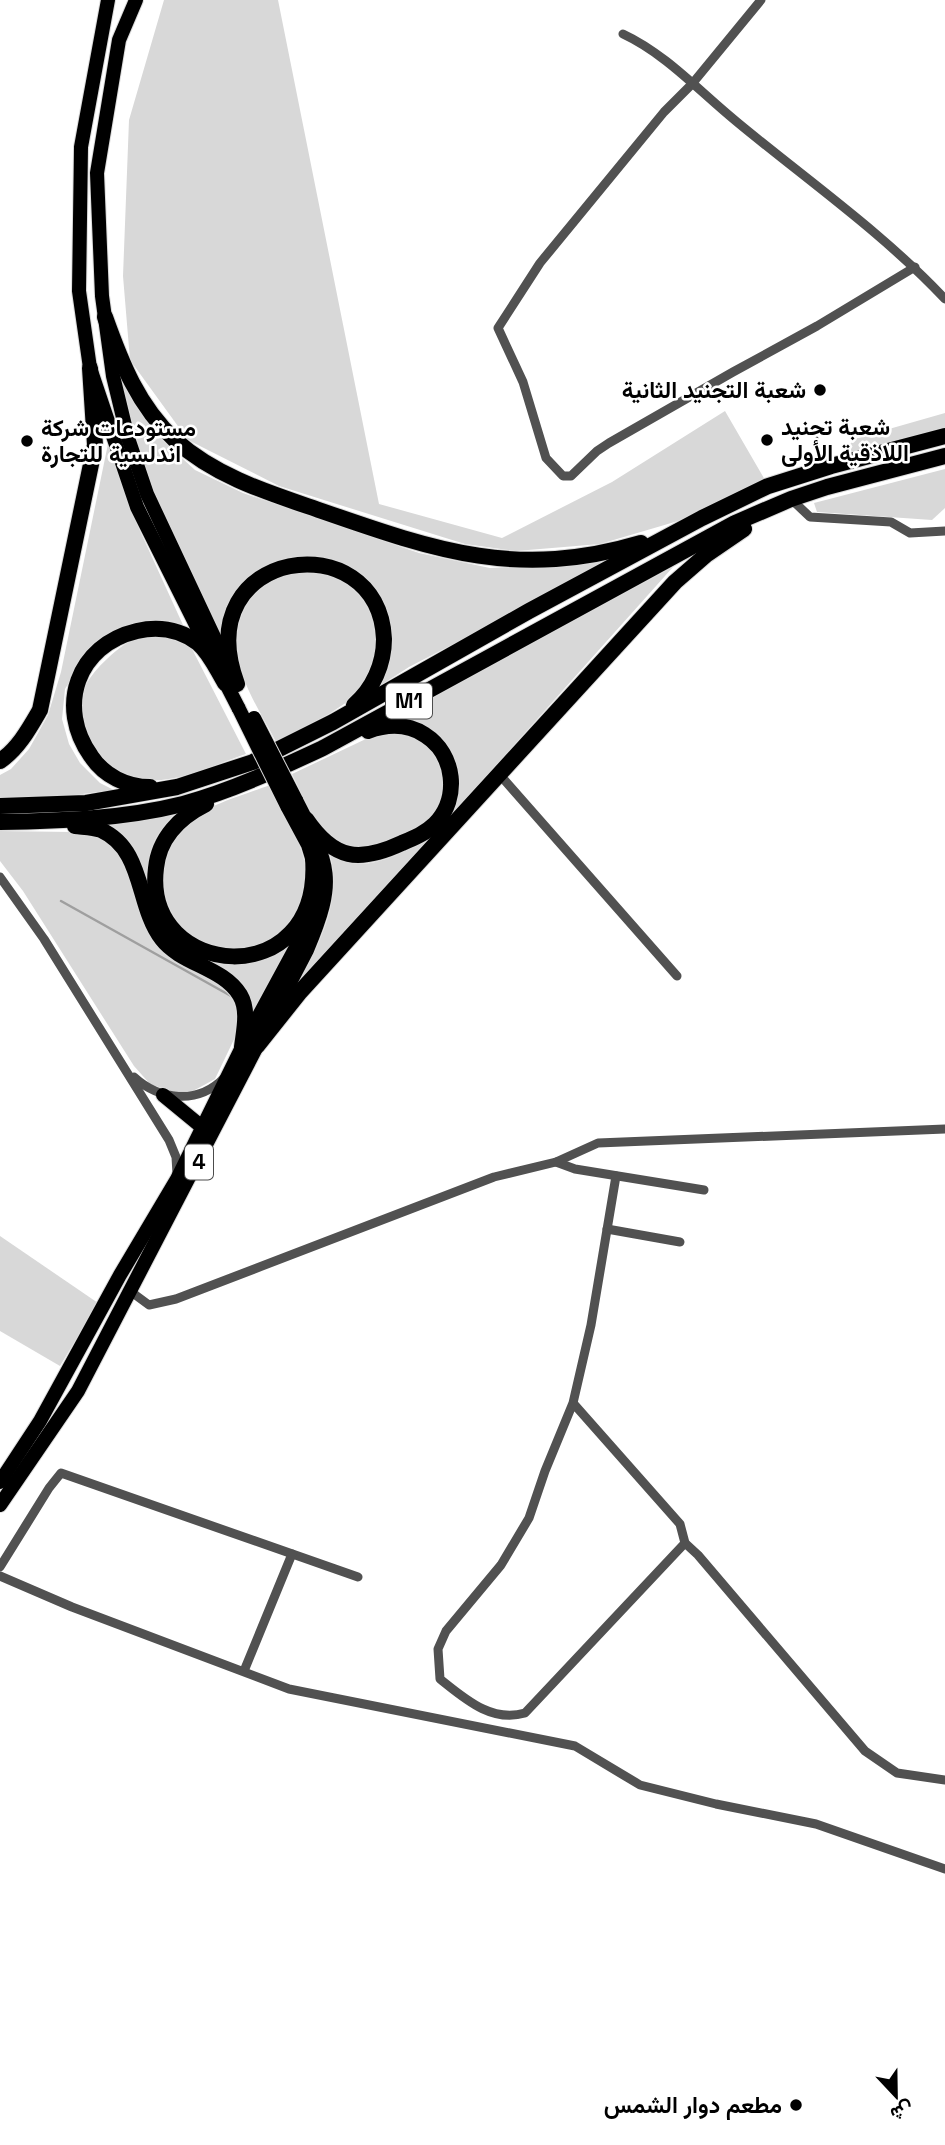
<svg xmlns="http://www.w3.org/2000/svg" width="945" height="2145" viewBox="0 0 945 2145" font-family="'Space Grotesk',Vazirmatn,sans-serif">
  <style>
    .green { fill: #d8d8d8 }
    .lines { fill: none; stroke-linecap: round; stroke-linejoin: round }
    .stream { stroke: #9f9f9f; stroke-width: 2.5 }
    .primary-casing { stroke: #dbdbdb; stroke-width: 16 }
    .highway-casing { stroke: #dbdbdb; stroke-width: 18 }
    .street { stroke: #515151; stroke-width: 9 }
    .primary { stroke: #000; stroke-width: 14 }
    .highway { stroke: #000; stroke-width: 16 }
    .primary-bridge-casing { stroke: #dbdbdb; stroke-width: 16; stroke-linecap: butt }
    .primary-bridge { stroke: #000; stroke-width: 14 }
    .poi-dot { fill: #000; stroke: #fff; stroke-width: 2.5 }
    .labels { text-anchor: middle; stroke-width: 5; stroke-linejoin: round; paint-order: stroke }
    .shield { fill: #fff; stroke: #4c4c4c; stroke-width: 2 }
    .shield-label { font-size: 21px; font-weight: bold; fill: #000 }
    .poi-label { font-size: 23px; font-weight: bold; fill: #000; stroke: #fff; text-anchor: end }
  </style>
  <rect width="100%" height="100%" fill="#fff"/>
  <g class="green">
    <polygon points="164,0 278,0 379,504 502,538 612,482 725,411 765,480 678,521 600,544 516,551 465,544 279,486 188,440 130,360 123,276 129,120"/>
    <path d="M122,382L158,436L195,470L243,493L419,553L490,568L592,563L625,555L409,667L378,687C383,671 392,651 391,635C388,551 278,528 234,595C226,607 223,621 221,635L152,489L133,435Z"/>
    <polygon points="945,413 945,429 846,455 845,451 854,439"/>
    <polygon points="109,439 136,522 183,625 161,620 124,631 90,648 65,689 62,719 69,744 80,763 100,783 114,790 59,797 0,797 0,775 11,769 29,749 48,715 61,672"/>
    <polygon points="945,469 945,508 932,520 817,512 814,503"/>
    <polygon points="673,567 448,819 456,798 435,736 420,723 405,719 389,719"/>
    <path d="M305,568L343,578L371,608L377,628V650L368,679L350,700L329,714L276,742C256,703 223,659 242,614C246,604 250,593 259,587C271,578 291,574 305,568Z"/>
    <path d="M164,636L191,647L246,754C213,765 175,785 138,780C123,779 114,769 103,759C66,725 73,690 107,659C115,651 126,642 138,638C146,636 156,637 164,636Z"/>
    <path d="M387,732C394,733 401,733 408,735C438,745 454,783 437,810C426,828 372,853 350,848C344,847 331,840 327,835C311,819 302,794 292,774L370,737Z"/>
    <path d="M270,785C282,810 305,845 306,873C307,894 299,911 286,926C277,937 263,944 250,947C179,965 134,877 183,826C202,806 244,795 270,785Z"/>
    <path d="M174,814C168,822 159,831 155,840C131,893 169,954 224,962C247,966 272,955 291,943L250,1016C246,977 220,968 187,951C180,947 170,943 165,937C137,904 153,837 102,825Z"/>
    <polygon points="0,831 71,832 101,836 127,862 143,919 158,947 224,988 238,1005 239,1029 215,1079 193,1091 170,1091 150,1084 134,1066 23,891 0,861"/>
    <path d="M428,840L299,982C320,942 342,901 330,855C337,857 344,861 351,863C377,868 406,850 428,840Z"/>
    <polygon points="0,1236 98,1303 60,1366 0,1331"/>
  </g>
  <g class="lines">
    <polyline class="stream" points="61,901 231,996"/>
    <defs>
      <g id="primary">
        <polyline points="108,0 81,147 79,291 90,368 137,507 210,653"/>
        <polyline points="136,0 119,40 97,173 102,296 113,376 128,438 147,494 231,673"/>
        <polyline points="221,674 239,709"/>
        <polyline points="287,806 308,845 315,868"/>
        <polyline points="163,1095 208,1132"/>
        <polyline points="0,1482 40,1421 120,1275 177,1179 242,1047 296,947 309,918 314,899"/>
        <path d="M0,1505L78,1391L307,950C337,879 330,866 296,800"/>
      </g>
      <g id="highway">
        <path d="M105,317C121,362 138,406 175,440C215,476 266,492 316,509C434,550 516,580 641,543"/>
        <path d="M237,684C186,547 379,522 384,639C384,664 373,689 354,705"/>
        <path d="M0,761C18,749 29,729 40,710L95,445L90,368"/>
        <path d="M150,787C127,787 104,776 91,756C56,707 77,645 137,631C159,626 179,629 198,643C210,653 217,670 225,683"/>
        <path d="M206,804C180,817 159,838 156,868C142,980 323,995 313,858"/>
        <polyline points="0,806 86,803 177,787 253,762 333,722 529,611 702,518 768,486 831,466 945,436"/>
        <path d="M306,819C334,860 359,863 402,843C414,838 426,833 435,824C460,798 455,754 425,735C407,723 387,724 368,731"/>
        <path d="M0,822C61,821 123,819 183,804C231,791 278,769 323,748L735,523L791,499L827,487L945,456"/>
        <path d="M75,826C83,827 94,827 101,830C145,850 136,905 162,939C181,964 223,967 240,995C249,1010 244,1030 242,1047"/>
        <polyline points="257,1046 300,992 675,582 706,555 744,529"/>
      </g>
    </defs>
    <use href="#primary" class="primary-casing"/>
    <use href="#highway" class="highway-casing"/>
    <g class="street">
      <polyline points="761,0 692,84 664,112 540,263 498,328 523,382 546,458 563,476 571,476 597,451 609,443 733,372 817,326 915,267"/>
      <path d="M623,34C666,54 700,92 737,122C807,180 883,233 945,299"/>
      <polyline points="791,499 810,517 891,522 910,533 945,531"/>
      <polyline points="500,775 677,976"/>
      <polyline points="0,877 44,939 169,1140 176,1157 177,1174"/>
      <path d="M134,1077C159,1100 198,1105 224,1078"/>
      <polyline points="556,1162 575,1169 704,1190"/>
      <polyline points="607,1229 680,1242"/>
      <polyline points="130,1291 149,1305 176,1299 494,1177 556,1162 598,1143 945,1129"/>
      <path d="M573,1403L680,1524L685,1543L525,1713C491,1723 464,1698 440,1679L438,1649L446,1631L501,1565L529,1518L545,1471L573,1403L591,1325L616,1176"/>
      <polyline points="685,1543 698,1555 865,1751 897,1773 945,1780"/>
      <polyline points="0,1567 49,1488 61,1473 358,1577"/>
      <polyline points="0,1576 72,1607 289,1689 575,1746 640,1785 716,1804 816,1824 945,1869"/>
      <polyline points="244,1671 292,1554"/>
    </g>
    <use href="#primary" class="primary"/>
    <use href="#highway" class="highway"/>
    <defs>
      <g id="primary-bridge">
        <polyline points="239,709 287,806"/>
        <polyline points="254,718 296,800"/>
      </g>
    </defs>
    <use href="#primary-bridge" class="primary-bridge-casing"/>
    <use href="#primary-bridge" class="primary-bridge"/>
  </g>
  <g class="poi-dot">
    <circle cx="820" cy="390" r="7"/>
    <circle cx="767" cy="440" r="7"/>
    <circle cx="27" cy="441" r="7"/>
    <circle cx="796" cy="2105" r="7"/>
  </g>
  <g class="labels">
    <g class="shield">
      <rect x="386" y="683.5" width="46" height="35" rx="5"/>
      <rect x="185" y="1144.5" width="28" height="35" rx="5"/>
    </g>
    <g class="shield-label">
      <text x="409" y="708">M1</text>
      <text x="199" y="1169">4</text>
    </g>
    <g class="poi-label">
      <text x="806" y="398">شعبة التجنيد الثانية</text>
      <text x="781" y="435" text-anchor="start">شعبة تجنيد<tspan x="781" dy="26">اللاذقية الأولى</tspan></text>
      <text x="41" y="436" text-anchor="start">مستودعات شركة<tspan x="41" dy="26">اندلسية للتجارة</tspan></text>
      <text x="782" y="2113">مطعم دوار الشمس</text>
    </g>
  </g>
  <g transform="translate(896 2096) rotate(158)" stroke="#ffffff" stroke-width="5" paint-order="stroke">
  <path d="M0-5L12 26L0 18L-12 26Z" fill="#000000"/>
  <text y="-10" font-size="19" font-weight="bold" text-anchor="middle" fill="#000000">ش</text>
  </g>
</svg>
